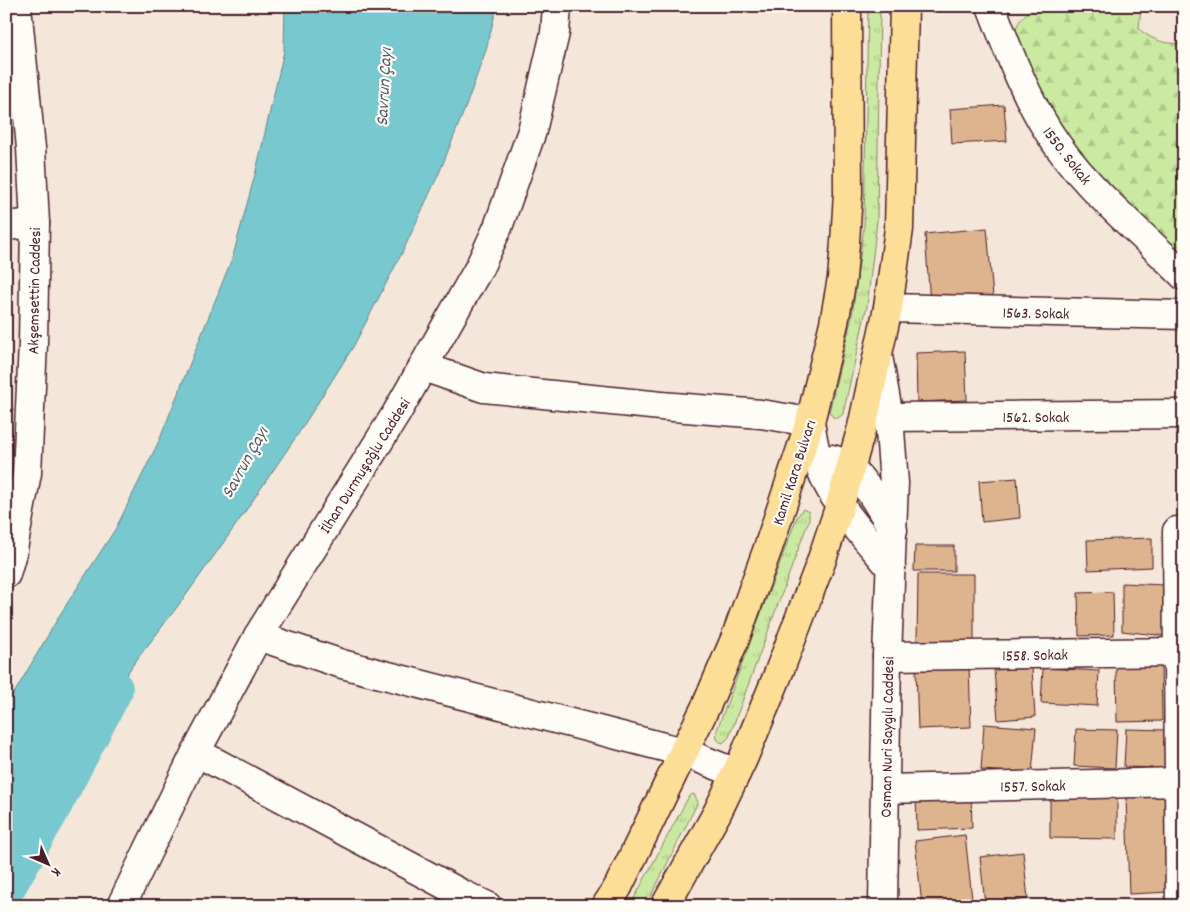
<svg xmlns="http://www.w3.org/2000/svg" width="1190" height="912" viewBox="0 0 1190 912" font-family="Dekko,sans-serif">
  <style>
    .grass { fill: url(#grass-tufts); stroke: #8a8466 }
    .forest { fill: url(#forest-firs); stroke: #8a8466 }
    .water { fill: #77c9cf; stroke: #65858d }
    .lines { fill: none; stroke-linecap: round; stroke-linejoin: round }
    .river { stroke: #77c9cf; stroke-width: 40 }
    .building { fill: #deb48f; stroke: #4a1f2b }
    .minor-casing { stroke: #4a1f2b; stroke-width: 31 }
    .major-casing { stroke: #4a1f2b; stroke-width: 31 }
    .minor { stroke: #fdfcf7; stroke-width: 28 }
    .major { stroke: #fdde96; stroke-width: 28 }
    .labels { text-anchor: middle; stroke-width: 4.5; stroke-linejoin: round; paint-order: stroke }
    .street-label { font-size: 16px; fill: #4a1f2b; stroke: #fdfcf7 }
    .water-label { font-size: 18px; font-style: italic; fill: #5a5a64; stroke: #fdfcf7 }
  </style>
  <defs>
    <pattern id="grass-tufts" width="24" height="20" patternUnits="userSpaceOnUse" patternTransform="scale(1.25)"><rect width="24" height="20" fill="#cae9a1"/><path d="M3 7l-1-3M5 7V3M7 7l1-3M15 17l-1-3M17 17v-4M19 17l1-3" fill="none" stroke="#afc78b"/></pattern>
    <pattern id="forest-firs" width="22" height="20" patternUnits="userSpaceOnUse" patternTransform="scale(1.25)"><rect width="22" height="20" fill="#cae9a1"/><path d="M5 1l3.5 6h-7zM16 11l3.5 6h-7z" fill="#afc78b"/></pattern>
  </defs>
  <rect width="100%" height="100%" fill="#f4e6d8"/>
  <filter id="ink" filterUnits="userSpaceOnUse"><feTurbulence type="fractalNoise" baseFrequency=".02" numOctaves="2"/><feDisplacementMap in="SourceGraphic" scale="10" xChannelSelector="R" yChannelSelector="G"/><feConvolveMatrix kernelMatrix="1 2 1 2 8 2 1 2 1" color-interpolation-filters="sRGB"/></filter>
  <g filter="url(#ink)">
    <g class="grass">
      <polygon points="868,6 880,6 877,221 867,306 843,414 838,418 834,418 829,412 852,316 864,226"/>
      <path d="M803,509L809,512V520L729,737L723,743C716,741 716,737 717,730L797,517Z"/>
      <polygon points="694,794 698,802 646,906 630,906 689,796"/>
    </g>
    <path class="forest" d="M1038,6H1141L1139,29C1152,40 1167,46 1184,42V260L1083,160L1056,122L1013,37C1016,23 1025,12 1038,6Z"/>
    <polygon class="water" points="285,6 497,6 486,50 466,106 440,171 402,253 353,347 300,431 238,522 184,598 132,666 24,836 6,867 6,707 61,613 116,528 159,441 233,256 257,167 284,51"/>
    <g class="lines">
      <polyline class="river" points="6,886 51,807 113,689"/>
    </g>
    <g class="building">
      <polygon points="1004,105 1007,141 952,144 950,109"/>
      <polygon points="987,228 993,297 930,303 925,234"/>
      <polygon points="965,351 967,400 917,402 916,353"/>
      <polygon points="1017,478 1020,518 982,522 979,481"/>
      <polygon points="1152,538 1152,567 1088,570 1087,540"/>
      <polygon points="915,546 954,546 954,571 914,571"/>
      <polygon points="918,574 974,574 974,643 917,643"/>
      <polygon points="1122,583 1164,585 1166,636 1122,631"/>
      <polygon points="1113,592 1114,635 1079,636 1078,593"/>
      <polygon points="1161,665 1162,721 1117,722 1116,666"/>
      <polygon points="969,666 971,727 918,729 916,668"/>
      <polygon points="1032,668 1035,717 998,720 994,670"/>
      <polygon points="1043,668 1099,671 1097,706 1041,703"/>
      <polygon points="984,724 1036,728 1032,773 981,770"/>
      <polygon points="1076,729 1117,730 1115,768 1074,766"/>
      <polygon points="1126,729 1166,730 1165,768 1124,767"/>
      <polygon points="971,792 972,828 917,830 916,794"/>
      <polygon points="1050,793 1117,793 1117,839 1050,838"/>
      <polygon points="1166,794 1169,892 1129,894 1126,796"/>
      <polygon points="965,835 972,899 922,905 915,841"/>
      <polygon points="1023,852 1028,899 985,904 980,857"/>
    </g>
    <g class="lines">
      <defs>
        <g id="minor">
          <path d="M991,6C1007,48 1024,93 1048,131C1083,187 1138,229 1184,276"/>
          <polyline points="6,226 35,223"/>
          <polyline points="888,308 1184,315"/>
          <polyline points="878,356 889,417 894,483 887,656 883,906"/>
          <path d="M424,367L484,388L661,406L761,414L810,422C812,434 814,447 818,460C830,502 864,535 891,568"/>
          <polyline points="889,417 1184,414"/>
          <path d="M832,459C860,467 879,506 893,530"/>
          <polyline points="1177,531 1180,906"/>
          <polyline points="6,574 13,549 27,473 33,343 35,223 31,148 17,6"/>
          <polyline points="258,636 342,664 683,752 736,773"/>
          <polyline points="887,656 1184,652"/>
          <polyline points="196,752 464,895 487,906"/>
          <polyline points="885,789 1180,782"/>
          <polyline points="121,906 196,752 258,636 396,414 479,268 498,227 532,131 555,33 557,6"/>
        </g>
        <g id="major">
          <polyline points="606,906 618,887 672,776 707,704 735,639 768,548 810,422 834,323 842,278 845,243 848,193 847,6"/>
          <polyline points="665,906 717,813 743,759 777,677 821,562 840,505 862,427 888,308 899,229 904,6"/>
        </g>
      </defs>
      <use href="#minor" class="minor-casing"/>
      <use href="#major" class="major-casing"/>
      <use href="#minor" class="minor"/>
      <use href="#major" class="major"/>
    </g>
  </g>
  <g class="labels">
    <g class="street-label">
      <text transform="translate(1068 155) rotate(52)" y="6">1550. Sokak</text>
      <text transform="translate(33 291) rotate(-89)" y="6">Akşemsettin Caddesi</text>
      <text transform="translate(1036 312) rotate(1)" y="6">1563. Sokak</text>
      <text x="1036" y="422">1562. Sokak</text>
      <text transform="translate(364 465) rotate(-58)" y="6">İlhan Durmuşoğlu Caddesi</text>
      <text transform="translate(793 472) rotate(-72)" y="6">Kamil Kara Bulvarı</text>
      <text transform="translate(1035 654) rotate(-1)" y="6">1558. Sokak</text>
      <text transform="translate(886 737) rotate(-89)" y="6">Osman Nuri Saygılı Caddesi</text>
      <text transform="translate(1033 785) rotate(-1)" y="6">1557. Sokak</text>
    </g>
    <g class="water-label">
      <text transform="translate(383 87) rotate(-87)" y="6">Savrun Çayı</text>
      <text transform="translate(244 462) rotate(-61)" y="6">Savrun Çayı</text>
    </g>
  </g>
  <rect width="1190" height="912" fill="none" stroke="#fdfcf7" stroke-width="25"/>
  <rect x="12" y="12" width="1165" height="887" fill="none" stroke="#4a1f2b" stroke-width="2" filter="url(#ink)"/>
  <g transform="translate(48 864) rotate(135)" stroke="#fdfcf7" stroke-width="4" paint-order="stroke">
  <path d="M0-4L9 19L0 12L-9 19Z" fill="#4a1f2b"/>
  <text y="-8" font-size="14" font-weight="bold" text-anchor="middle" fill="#4a1f2b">K</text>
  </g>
</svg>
